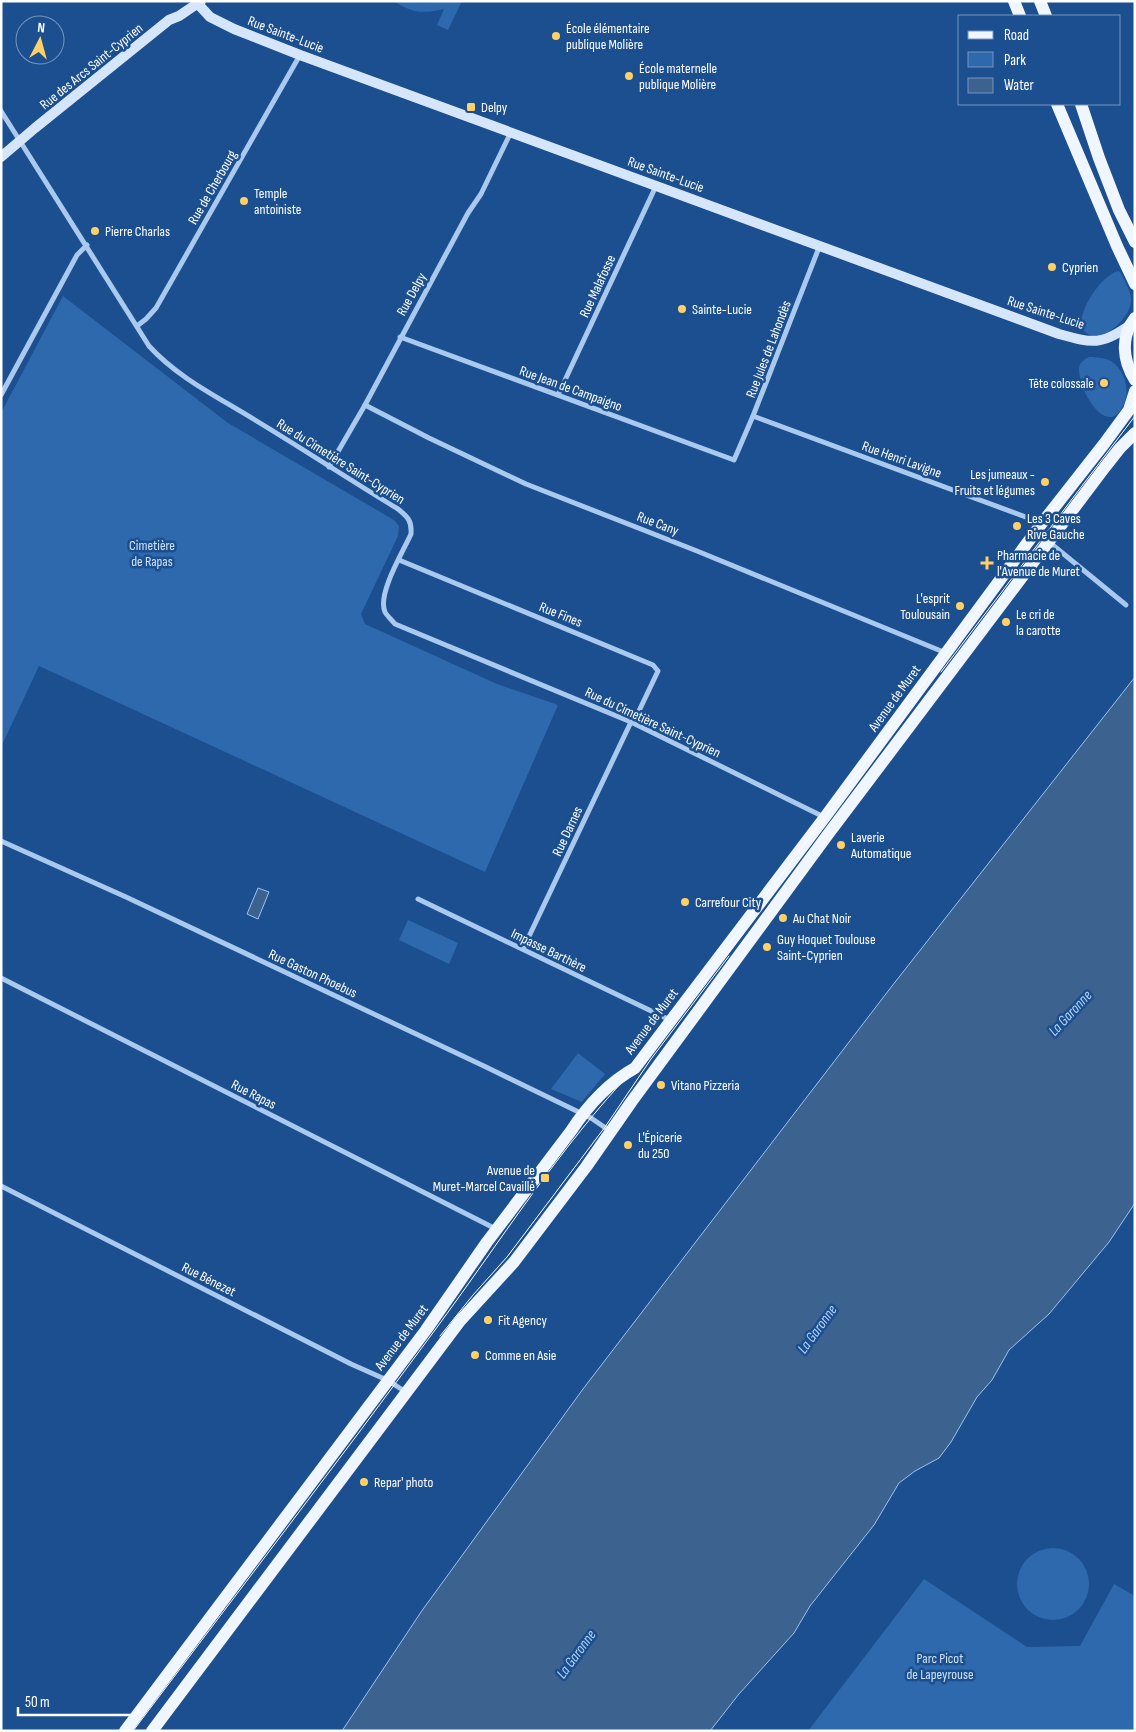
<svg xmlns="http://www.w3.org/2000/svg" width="1136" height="1732" viewBox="0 0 1136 1732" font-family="'Sofia Sans Condensed',sans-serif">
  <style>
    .green { fill: #2e69ad }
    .water { fill: #3c6290; stroke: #9cc4f0 }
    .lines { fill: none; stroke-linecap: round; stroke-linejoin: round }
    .street { stroke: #a9c9ee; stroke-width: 5 }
    .secondary { stroke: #d6e6fa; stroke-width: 10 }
    .primary { stroke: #f0f6ff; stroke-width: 12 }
    .tram { stroke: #fff; stroke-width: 1 }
    .poi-dot { fill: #ffd166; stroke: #1b4f8f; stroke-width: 2 }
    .labels { text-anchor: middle; stroke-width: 5; stroke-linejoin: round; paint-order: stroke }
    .poi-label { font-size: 14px; fill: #fff; stroke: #1b4f8f; text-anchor: start }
    .street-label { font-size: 14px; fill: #fff; stroke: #1b4f8f }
    .park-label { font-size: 14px; fill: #cfe3fa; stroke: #1b4f8f }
    .water-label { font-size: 15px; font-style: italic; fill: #b5d3f5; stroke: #1b4f8f }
  </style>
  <rect width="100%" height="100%" fill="#1b4f8f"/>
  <g class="green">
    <path d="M394,1H462L448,30L437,25L444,9C424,14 411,13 394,1Z"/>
    <path d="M1118,271L1120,272C1124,280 1130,289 1131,298C1133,320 1093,352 1081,326C1080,308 1101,276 1118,271Z"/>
    <polygon points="63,296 228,423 394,520 399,526 398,536 361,614 365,624 497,684 558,705 485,872 39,666 1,747 1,413"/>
    <path d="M1089,357C1096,357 1105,358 1111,361C1125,370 1131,392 1123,406C1105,442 1073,380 1080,364C1082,361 1085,359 1089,357Z"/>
    <polygon points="408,920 458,943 449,964 399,940"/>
    <polygon points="578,1053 605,1074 582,1102 551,1089"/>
    <circle cx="1053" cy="1584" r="36"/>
    <polygon points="924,1579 1027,1647 1080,1646 1114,1584 1135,1596 1135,1731 808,1731"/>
  </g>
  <g class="water">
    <polygon points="1135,677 1135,1203 1109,1242 1049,1314 1009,1350 992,1380 977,1397 951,1442 939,1458 915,1471 899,1483 874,1525 810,1606 794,1633 739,1694 710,1731 342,1731 421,1612 583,1389 892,986"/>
    <polygon points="258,888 269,892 258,919 247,914"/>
  </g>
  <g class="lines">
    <g class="street">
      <path d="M1,111L149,346C178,378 218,397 255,420C303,449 350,480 398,509C408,517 412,521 411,534C403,552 377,594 385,612C387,616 392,620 395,624L631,722L824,817"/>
      <polyline points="137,326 146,319 156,308 300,55"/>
      <polyline points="400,337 734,460 753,416 820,245"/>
      <polyline points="1,395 77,255 87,245"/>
      <polyline points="558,395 656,186"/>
      <polyline points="365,405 429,438 526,484 697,551 946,653"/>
      <polyline points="753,416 1042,523"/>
      <polyline points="329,467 365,405 468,213 481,194 511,132"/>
      <polyline points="1049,542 1126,605"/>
      <polyline points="399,560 653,665 658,671 638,713 631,722 523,949"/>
      <polyline points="1,841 126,897 486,1067 591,1118 610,1131"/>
      <polyline points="418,899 670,1020"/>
      <polyline points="1,978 496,1229"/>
      <polyline points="1,1186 351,1364 387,1380 406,1392"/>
    </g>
    <g class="secondary">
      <path d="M198,4L210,17L234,29L300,55L1059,334C1092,343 1101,346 1130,325"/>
      <polyline points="1,157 35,128 169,20 179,16 201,1"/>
    </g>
    <g class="primary">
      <polyline points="1014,1 1020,16"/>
      <polyline points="1040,1 1046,16"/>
      <polyline points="1057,104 1117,246 1135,284"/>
      <polyline points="1081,104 1099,158 1119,210 1135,242"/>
      <path d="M1135,318C1120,337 1123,361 1135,380"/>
      <path d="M125,1731L426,1330L487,1242L571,1131C588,1105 608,1083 635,1068L825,817L1042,523L1104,444L1129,410L1135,391"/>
      <polyline points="152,1731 460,1321 514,1262 586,1167 632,1101 829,833 1105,467 1120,448 1135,433"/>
    </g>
    <g class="tram">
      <polyline points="941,672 1135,416"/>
      <polyline points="440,1336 473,1295 507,1257 605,1127 651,1059 729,956"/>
      <path d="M133,1731C234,1597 336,1465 435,1330C500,1242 559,1148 635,1068L825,817L1042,523L1135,402"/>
    </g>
  </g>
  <g class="poi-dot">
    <circle cx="556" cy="36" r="5"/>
    <circle cx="629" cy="76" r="5"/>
    <rect x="466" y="102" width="10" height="10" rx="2.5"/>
    <circle cx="244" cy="201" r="5"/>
    <circle cx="95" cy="231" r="5"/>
    <circle cx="1052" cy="267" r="5"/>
    <circle cx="682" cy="309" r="5"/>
    <circle cx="1104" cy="383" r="5"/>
    <circle cx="1045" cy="482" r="5"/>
    <circle cx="1017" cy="526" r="5"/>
    <path d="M984.5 555.5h5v5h5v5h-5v5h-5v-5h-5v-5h5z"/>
    <circle cx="960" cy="606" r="5"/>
    <circle cx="1006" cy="622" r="5"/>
    <circle cx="841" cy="845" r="5"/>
    <circle cx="685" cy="902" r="5"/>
    <circle cx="783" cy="918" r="5"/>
    <circle cx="767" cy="947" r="5"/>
    <circle cx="661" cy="1085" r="5"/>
    <circle cx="628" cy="1145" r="5"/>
    <rect x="540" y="1173" width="10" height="10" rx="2.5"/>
    <circle cx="488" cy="1320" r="5"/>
    <circle cx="475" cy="1355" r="5"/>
    <circle cx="364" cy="1482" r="5"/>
  </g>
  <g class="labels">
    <g class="poi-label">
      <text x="566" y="33">École élémentaire<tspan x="566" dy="16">publique Molière</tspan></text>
      <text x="639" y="73">École maternelle<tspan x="639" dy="16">publique Molière</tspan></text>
      <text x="481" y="112">Delpy</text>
      <text x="254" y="198">Temple<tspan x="254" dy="16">antoiniste</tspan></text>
      <text x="105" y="236">Pierre Charlas</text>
      <text x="1062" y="272">Cyprien</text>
      <text x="692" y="314">Sainte-Lucie</text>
      <text x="1094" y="388" text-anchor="end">Tête colossale</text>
      <text x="1035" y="479" text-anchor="end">Les jumeaux -<tspan x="1035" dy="16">Fruits et légumes</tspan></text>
      <text x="1027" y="523">Les 3 Caves<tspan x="1027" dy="16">Rive Gauche</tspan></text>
      <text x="997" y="560">Pharmacie de<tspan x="997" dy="16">l'Avenue de Muret</tspan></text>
      <text x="950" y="603" text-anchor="end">L'esprit<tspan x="950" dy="16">Toulousain</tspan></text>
      <text x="1016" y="619">Le cri de<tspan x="1016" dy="16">la carotte</tspan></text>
      <text x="851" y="842">Laverie<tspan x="851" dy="16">Automatique</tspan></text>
      <text x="695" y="907">Carrefour City</text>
      <text x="793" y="923">Au Chat Noir</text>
      <text x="777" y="944">Guy Hoquet Toulouse<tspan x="777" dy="16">Saint-Cyprien</tspan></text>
      <text x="671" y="1090">Vitano Pizzeria</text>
      <text x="638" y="1142">L'Épicerie<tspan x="638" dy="16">du 250</tspan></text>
      <text x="535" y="1175" text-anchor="end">Avenue de<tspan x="535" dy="16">Muret-Marcel Cavaillé</tspan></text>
      <text x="498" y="1325">Fit Agency</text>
      <text x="485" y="1360">Comme en Asie</text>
      <text x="374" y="1487">Repar' photo</text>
    </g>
    <g class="street-label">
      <text transform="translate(286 34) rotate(21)" y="5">Rue Sainte-Lucie</text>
      <text transform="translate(91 66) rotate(-39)" y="5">Rue des Arcs Saint-Cyprien</text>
      <text transform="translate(666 174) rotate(20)" y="5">Rue Sainte-Lucie</text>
      <text transform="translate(212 187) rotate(-60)" y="5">Rue de Cherbourg</text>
      <text transform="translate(597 286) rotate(-65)" y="5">Rue Malafosse</text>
      <text transform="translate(411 294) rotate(-61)" y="5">Rue Delpy</text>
      <text transform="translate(1046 312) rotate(18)" y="5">Rue Sainte-Lucie</text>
      <text transform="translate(768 349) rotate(-69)" y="5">Rue Jules de Lahondès</text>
      <text transform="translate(571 388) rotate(20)" y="5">Rue Jean de Campaigno</text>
      <text transform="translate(902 459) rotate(20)" y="5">Rue Henri Lavigne</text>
      <text transform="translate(341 461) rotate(32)" y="5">Rue du Cimetière Saint-Cyprien</text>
      <text transform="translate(658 523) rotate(21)" y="5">Rue Cany</text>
      <text transform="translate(561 614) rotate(22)" y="5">Rue Fines</text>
      <text transform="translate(894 698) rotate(-54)" y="5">Avenue de Muret</text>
      <text transform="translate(653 722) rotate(25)" y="5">Rue du Cimetière Saint-Cyprien</text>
      <text transform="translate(567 831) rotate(-65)" y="5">Rue Darnes</text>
      <text transform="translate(549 950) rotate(26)" y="5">Impasse Barthère</text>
      <text transform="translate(313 973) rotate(25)" y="5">Rue Gaston Phoebus</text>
      <text transform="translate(651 1021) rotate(-53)" y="5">Avenue de Muret</text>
      <text transform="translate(254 1094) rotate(27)" y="5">Rue Rapas</text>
      <text transform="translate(209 1279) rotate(27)" y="5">Rue Bénezet</text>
      <text transform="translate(401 1337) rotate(-53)" y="5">Avenue de Muret</text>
    </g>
    <g class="park-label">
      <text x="152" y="550">Cimetière<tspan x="152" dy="16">de Rapas</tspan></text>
      <text x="940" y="1663">Parc Picot<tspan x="940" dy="16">de Lapeyrouse</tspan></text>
    </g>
    <g class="water-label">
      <text transform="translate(1070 1013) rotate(-47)" y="5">La Garonne</text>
      <text transform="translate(817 1329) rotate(-54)" y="5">La Garonne</text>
      <text transform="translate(576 1654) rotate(-54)" y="5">La Garonne</text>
    </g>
  </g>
  <rect width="1136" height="1732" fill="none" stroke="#ffffff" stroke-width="5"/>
  <rect x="958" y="15" width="162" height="90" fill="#1b4f8f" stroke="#7695bc"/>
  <rect x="968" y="31" width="25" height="8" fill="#f0f6ff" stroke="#7695bc"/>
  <text x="1004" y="40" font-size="15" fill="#ffffff">Road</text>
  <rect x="968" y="52" width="25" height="15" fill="#2e69ad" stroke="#7695bc"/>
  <text x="1004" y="65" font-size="15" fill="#ffffff">Park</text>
  <rect x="968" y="78" width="25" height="15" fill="#3c6290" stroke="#7695bc"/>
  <text x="1004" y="90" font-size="15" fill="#ffffff">Water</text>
  <g transform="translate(40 40) rotate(6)"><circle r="24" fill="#1b4f8f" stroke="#7695bc"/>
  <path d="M0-4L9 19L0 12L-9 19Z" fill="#ffd166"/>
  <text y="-8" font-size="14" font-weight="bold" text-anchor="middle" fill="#ffffff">N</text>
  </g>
  <path d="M18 1707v8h120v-8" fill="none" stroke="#ffffff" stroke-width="2.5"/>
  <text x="25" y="1707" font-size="15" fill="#ffffff" stroke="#1b4f8f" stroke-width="4" paint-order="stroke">50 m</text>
</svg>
